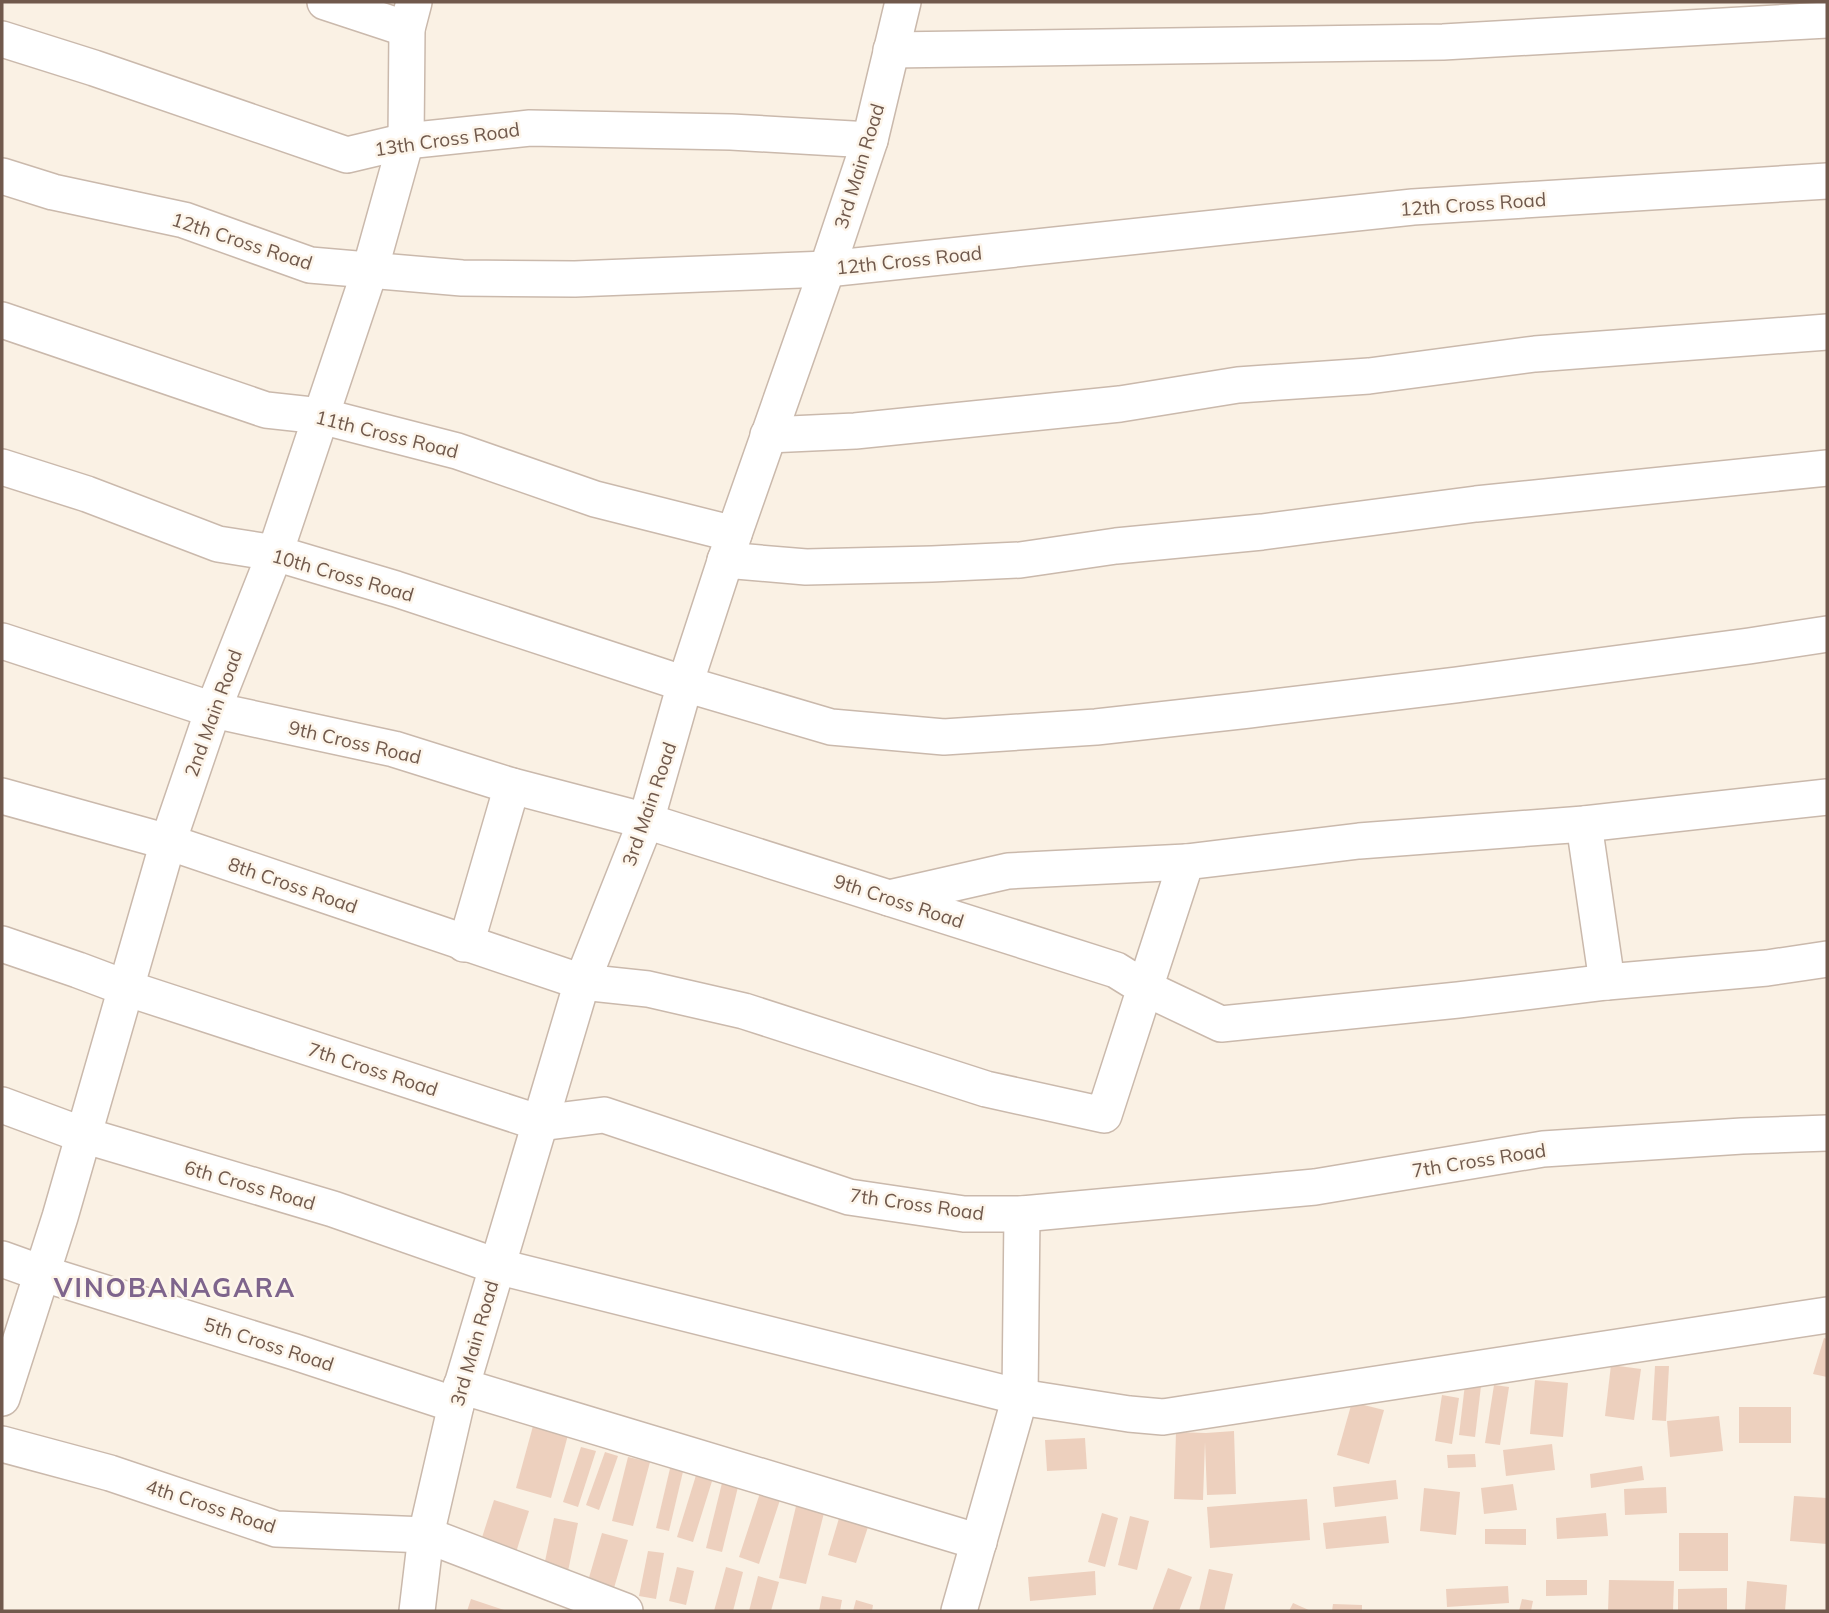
<svg xmlns="http://www.w3.org/2000/svg" width="1829" height="1613" viewBox="0 0 1829 1613" font-family="Mulish,sans-serif">
  <style>
    .building { fill: #edd0be }
    .lines { fill: none; stroke-linecap: round; stroke-linejoin: round }
    .minor-casing { stroke: #cab9ac; stroke-width: 38 }
    .minor { stroke: #fff; stroke-width: 35 }
    .labels { text-anchor: middle; stroke-width: 5; stroke-linejoin: round; paint-order: stroke }
    .street-label { font-size: 19px; fill: #70594c; stroke: #fdf5ea }
    .district-label { font-size: 26px; font-weight: bold; letter-spacing: 2px; fill: #7e648c; stroke: #fdf5ea }
  </style>
  <rect width="100%" height="100%" fill="#faf1e4"/>
  <g class="building">
    <polygon points="1824,1338 1827,1339 1827,1377 1813,1374"/>
    <polygon points="1611,1365 1641,1369 1634,1420 1605,1416"/>
    <polygon points="1655,1366 1669,1366 1666,1421 1652,1420"/>
    <polygon points="1535,1380 1568,1383 1563,1437 1530,1434"/>
    <polygon points="1465,1384 1481,1386 1475,1437 1459,1435"/>
    <polygon points="1494,1385 1509,1387 1500,1445 1485,1443"/>
    <polygon points="1442,1395 1459,1398 1452,1444 1435,1441"/>
    <polygon points="1352,1402 1384,1410 1369,1464 1337,1455"/>
    <rect x="1739" y="1407" width="52" height="36"/>
    <polygon points="1719,1416 1723,1451 1670,1457 1667,1421"/>
    <polygon points="533,1426 568,1435 551,1498 516,1488"/>
    <polygon points="1234,1431 1236,1494 1207,1495 1205,1442 1203,1500 1174,1499 1176,1432 1206,1433"/>
    <polygon points="1085,1438 1087,1469 1047,1471 1045,1440"/>
    <polygon points="1552,1444 1555,1470 1506,1476 1503,1450"/>
    <polygon points="581,1447 596,1451 578,1507 563,1502"/>
    <polygon points="605,1452 618,1456 599,1510 586,1505"/>
    <polygon points="1475,1454 1476,1467 1448,1468 1447,1455"/>
    <polygon points="628,1457 650,1462 633,1526 612,1521"/>
    <polygon points="672,1460 685,1463 669,1531 656,1528"/>
    <polygon points="1642,1466 1644,1480 1591,1488 1590,1474"/>
    <polygon points="697,1472 713,1478 693,1542 677,1537"/>
    <polygon points="1396,1480 1398,1499 1335,1507 1333,1487"/>
    <polygon points="722,1483 738,1487 722,1552 706,1548"/>
    <polygon points="1513,1484 1517,1510 1484,1514 1481,1488"/>
    <polygon points="1666,1487 1667,1513 1625,1515 1624,1489"/>
    <polygon points="1424,1488 1460,1492 1456,1535 1420,1531"/>
    <polygon points="760,1493 780,1500 759,1564 739,1557"/>
    <polygon points="1794,1496 1827,1498 1827,1544 1790,1541"/>
    <polygon points="1307,1499 1310,1540 1210,1548 1207,1507"/>
    <polygon points="494,1500 529,1511 512,1565 477,1553"/>
    <polygon points="797,1502 825,1509 806,1584 779,1578"/>
    <polygon points="1102,1513 1118,1518 1105,1567 1088,1562"/>
    <polygon points="1606,1513 1608,1536 1557,1539 1556,1518"/>
    <polygon points="840,1515 869,1524 856,1563 828,1555"/>
    <polygon points="1130,1516 1149,1521 1137,1570 1118,1565"/>
    <polygon points="1386,1516 1389,1543 1326,1549 1323,1523"/>
    <polygon points="554,1518 578,1523 567,1576 543,1571"/>
    <polygon points="1485,1529 1526,1529 1526,1545 1485,1544"/>
    <polygon points="602,1533 628,1540 614,1588 588,1581"/>
    <rect x="1679" y="1533" width="49" height="38"/>
    <polygon points="648,1551 664,1553 656,1599 639,1596"/>
    <polygon points="677,1567 694,1571 686,1605 669,1601"/>
    <polygon points="726,1567 743,1572 733,1611 714,1611"/>
    <polygon points="1168,1568 1192,1577 1179,1611 1152,1611"/>
    <polygon points="1209,1569 1233,1574 1224,1611 1199,1611"/>
    <polygon points="1095,1571 1096,1595 1030,1601 1028,1577"/>
    <polygon points="758,1576 779,1582 771,1611 749,1611"/>
    <polygon points="1546,1580 1587,1580 1587,1595 1546,1596"/>
    <polygon points="1609,1580 1674,1581 1673,1611 1608,1611"/>
    <polygon points="1747,1581 1787,1585 1785,1611 1745,1611"/>
    <polygon points="1508,1586 1509,1603 1447,1607 1446,1589"/>
    <polygon points="1727,1588 1727,1611 1678,1611 1678,1589"/>
    <polygon points="822,1596 842,1600 840,1611 819,1611"/>
    <polygon points="471,1599 507,1611 467,1611"/>
    <polygon points="1522,1599 1533,1601 1531,1611 1519,1611"/>
    <polygon points="856,1600 873,1605 872,1611 853,1611"/>
    <polygon points="1293,1603 1311,1611 1289,1611"/>
    <polygon points="1333,1604 1362,1605 1362,1611 1332,1611"/>
  </g>
  <g class="lines">
    <defs>
      <g id="minor">
        <polyline points="325,2 407,29"/>
        <polyline points="2,39 94,68 347,155 406,141 530,128 731,132 870,140"/>
        <polyline points="891,50 1443,42 1827,20"/>
        <polyline points="2,176 53,192 184,220 310,265 462,278 575,279 827,269 1413,207 1827,181"/>
        <polyline points="2,320 266,410 321,416 457,451 595,499 734,534"/>
        <polyline points="768,435 855,431 1120,404 1238,385 1369,376 1535,354 1827,332"/>
        <polyline points="2,467 87,494 218,544 275,553 396,589 685,684 831,727 944,737 1096,727 1249,710 1456,685 1749,646 1827,634"/>
        <polyline points="725,560 806,567 932,564 1020,560 1116,546 1262,532 1476,504 1827,468"/>
        <polyline points="2,641 213,710 394,749 512,786 646,821 1116,970 1145,988 1104,1115 986,1089 744,1011 648,989 582,982 168,842 2,796"/>
        <polyline points="1827,797 1584,824 1359,841 1186,862 1145,988 1221,1024 1458,1000 1607,982 1767,968 1827,959"/>
        <polyline points="1584,824 1607,982"/>
        <polyline points="889,898 1008,871 1186,862"/>
        <polyline points="2,944 78,970 126,988 540,1123 604,1115 849,1197 964,1214 1022,1214 1315,1187 1543,1149 1742,1136 1827,1133"/>
        <polyline points="464,944 466,944 512,786"/>
        <polyline points="2,1105 83,1135 333,1209 496,1266 1020,1397 1129,1414 1163,1417 1827,1315"/>
        <polyline points="2,1259 41,1273 295,1352 456,1405"/>
        <polyline points="461,1386 979,1542"/>
        <polyline points="2,1398 60,1217 168,842 213,710 275,553 370,270 406,141 407,29 414,2"/>
        <polyline points="2,1444 110,1473 276,1529 426,1535 625,1611"/>
        <polyline points="417,1611 426,1535 456,1405 582,982 646,821 685,684 734,534 827,269 870,140 903,2"/>
        <polyline points="959,1611 1020,1397 1022,1214"/>
      </g>
    </defs>
    <use href="#minor" class="minor-casing"/>
    <use href="#minor" class="minor"/>
  </g>
  <g class="labels">
    <g class="street-label">
      <text transform="translate(447 139) rotate(-8)" y="7">13th Cross Road</text>
      <text transform="translate(859 166) rotate(-73)" y="7">3rd Main Road</text>
      <text transform="translate(1473 204) rotate(-4)" y="7">12th Cross Road</text>
      <text transform="translate(242 241) rotate(18)" y="7">12th Cross Road</text>
      <text transform="translate(909 260) rotate(-6)" y="7">12th Cross Road</text>
      <text transform="translate(387 434) rotate(14)" y="7">11th Cross Road</text>
      <text transform="translate(343 575) rotate(16)" y="7">10th Cross Road</text>
      <text transform="translate(213 713) rotate(-70)" y="7">2nd Main Road</text>
      <text transform="translate(355 742) rotate(13)" y="7">9th Cross Road</text>
      <text transform="translate(649 804) rotate(-71)" y="7">3rd Main Road</text>
      <text transform="translate(293 885) rotate(19)" y="7">8th Cross Road</text>
      <text transform="translate(899 901) rotate(18)" y="7">9th Cross Road</text>
      <text transform="translate(373 1069) rotate(18)" y="7">7th Cross Road</text>
      <text transform="translate(1479 1160) rotate(-9)" y="7">7th Cross Road</text>
      <text transform="translate(250 1185) rotate(16)" y="7">6th Cross Road</text>
      <text transform="translate(917 1204) rotate(8)" y="7">7th Cross Road</text>
      <text transform="translate(474 1343) rotate(-74)" y="7">3rd Main Road</text>
      <text transform="translate(269 1344) rotate(18)" y="7">5th Cross Road</text>
      <text transform="translate(211 1506) rotate(18)" y="7">4th Cross Road</text>
    </g>
    <g class="district-label">
      <text x="175" y="1297">VINOBANAGARA</text>
    </g>
  </g>
  <rect width="1829" height="1613" fill="none" stroke="#70594c" stroke-width="7"/>
</svg>
